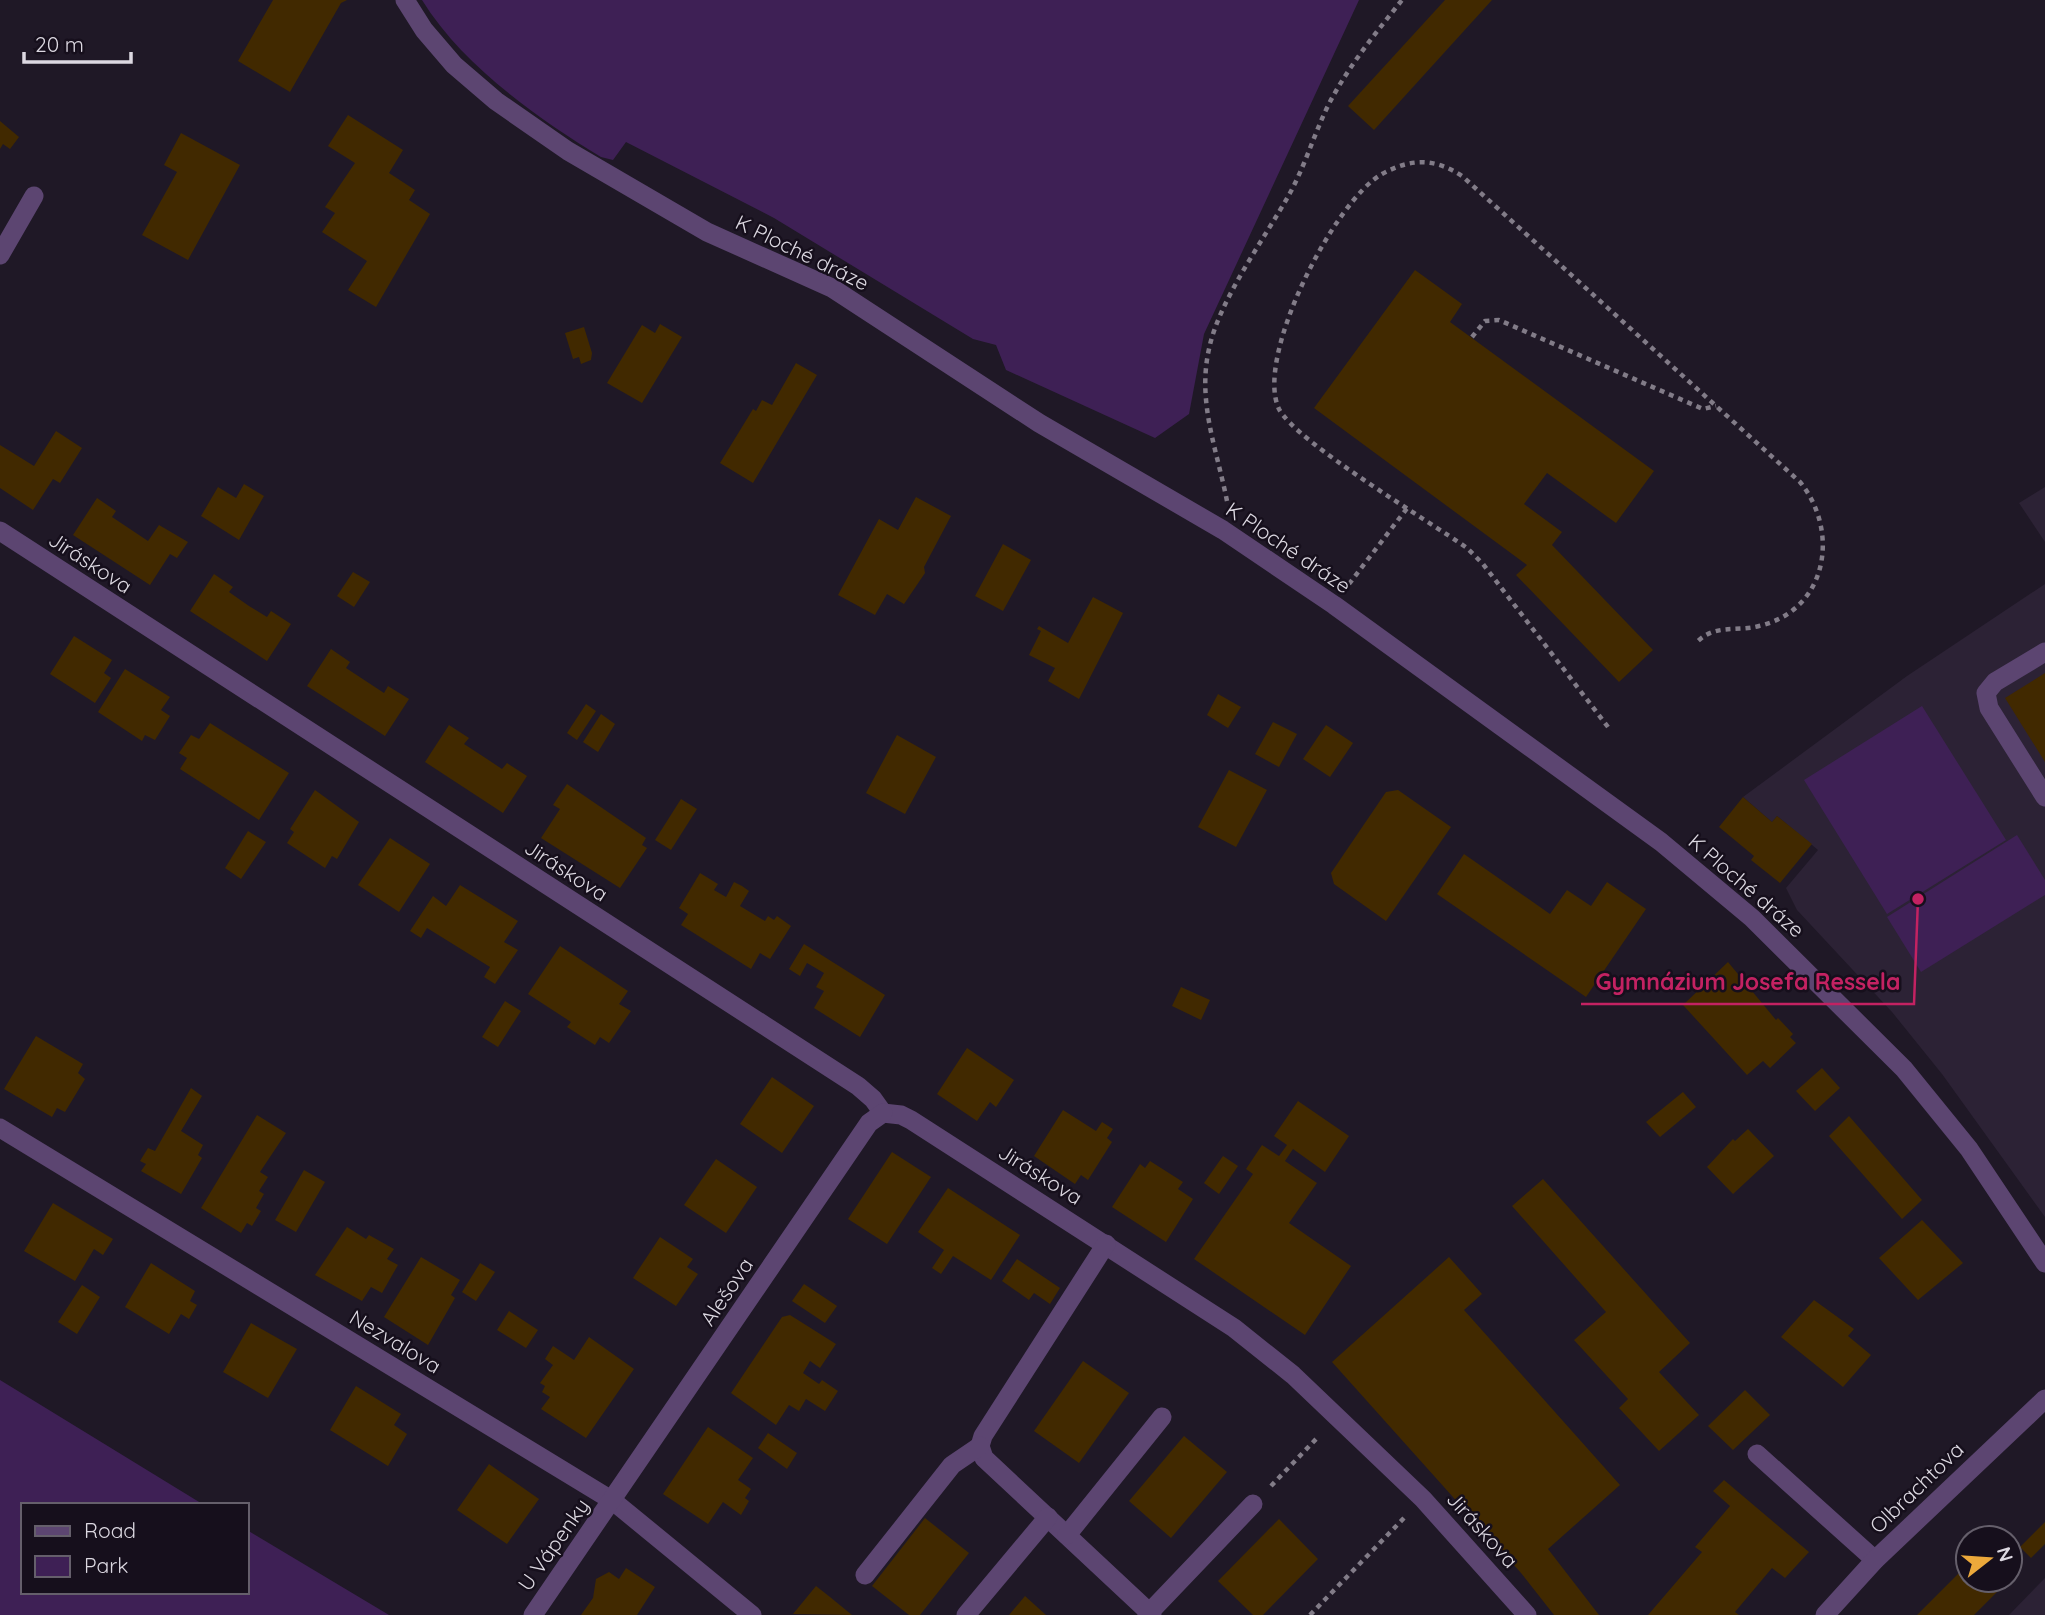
<svg xmlns="http://www.w3.org/2000/svg" width="2045" height="1615" viewBox="0 0 2045 1615" font-family="Quicksand,sans-serif">
  <style>
    .built { fill: #2c2235 }
    .green { fill: #3e2055 }
    .building { fill: #412900 }
    .lines { fill: none; stroke-linecap: round; stroke-linejoin: round }
    .path { stroke: #827c88; stroke-width: 4.5; stroke-dasharray: 5 5; stroke-linecap: butt }
    .service { stroke: #5c4571; stroke-width: 19 }
    .minor { stroke: #5c4571; stroke-width: 19 }
    .labels { text-anchor: middle; stroke-width: 5; stroke-linejoin: round; paint-order: stroke }
    .street-label { font-size: 21px; fill: #dcd8e1; stroke: #160f1c }
    .leader { fill: none; stroke: #c32262; stroke-width: 2.5 }
    .callout-dot { fill: #c32262; stroke: #160f1c; stroke-width: 2.5 }
    .callout-label { font-size: 23px; text-anchor: middle; font-weight: bold; fill: #c32262; stroke: #160f1c; stroke-width: 5; stroke-linejoin: round; paint-order: stroke }
  </style>
  <rect width="100%" height="100%" fill="#1f1826"/>
  <g class="built">
    <polygon points="2045,487 2045,542 2019,503"/>
    <polygon points="2045,584 2045,1217 1942,1074 1892,1012 1797,910 1786,888 1818,850 1777,816 1772,822 1743,797 1907,676"/>
    <polygon points="2045,1578 2045,1615 2009,1615"/>
  </g>
  <g class="green">
    <path d="M422,0H1359L1204,334L1189,414L1155,438L1006,370L996,345L973,339L774,218L626,142L613,160L601,157C537,118 462,65 422,0Z"/>
    <polygon points="1922,706 2006,840 1887,914 1804,780"/>
    <polygon points="2017,835 2045,880 2045,895 1921,972 1887,917"/>
    <polygon points="0,1380 204,1505 23,1505 23,1592 247,1592 247,1530 389,1615 0,1615"/>
  </g>
  <g class="building">
    <polygon points="273,0 347,0 341,3 290,92 238,61"/>
    <polygon points="1445,0 1492,0 1374,130 1348,106"/>
    <polygon points="348,115 403,150 389,173 415,190 409,200 430,214 376,307 348,290 367,261 322,232 335,213 325,207 355,163 328,146"/>
    <polygon points="0,121 19,137 10,149 3,144 0,149"/>
    <polygon points="181,133 240,165 188,260 142,235 177,172 164,165"/>
    <polygon points="1415,270 1462,304 1450,322 1654,471 1616,523 1547,473 1524,504 1562,532 1552,545 1653,650 1619,682 1516,575 1527,565 1314,408"/>
    <polygon points="660,324 682,337 642,403 607,383 642,325 655,333"/>
    <polygon points="584,327 592,353 591,360 581,364 579,357 573,359 565,333"/>
    <polygon points="796,363 817,375 753,483 720,463 753,409 756,411 762,400 772,405"/>
    <polygon points="56,431 82,448 60,483 53,479 33,510 0,488 0,445 34,466"/>
    <polygon points="244,484 264,496 239,540 201,516 218,487 236,498"/>
    <polygon points="916,497 951,516 924,567 925,573 904,604 887,594 875,615 838,595 879,519 898,530"/>
    <polygon points="97,498 116,511 112,517 148,541 159,525 188,542 177,558 170,554 150,585 73,535"/>
    <polygon points="1003,544 1031,560 1003,611 975,596"/>
    <polygon points="353,572 370,582 354,607 337,596"/>
    <polygon points="214,574 233,587 229,592 249,606 267,617 271,611 291,624 267,661 190,611"/>
    <polygon points="1093,597 1123,613 1079,699 1048,681 1055,668 1029,655 1041,631 1037,629 1039,626 1068,643"/>
    <polygon points="74,636 112,660 104,673 111,678 95,703 50,674"/>
    <polygon points="331,649 350,662 346,668 384,693 388,686 409,699 385,736 307,686"/>
    <polygon points="125,669 170,697 161,710 170,716 155,740 145,735 142,741 98,712"/>
    <polygon points="2045,673 2045,762 2005,698"/>
    <polygon points="1218,694 1241,707 1228,728 1207,715"/>
    <polygon points="586,704 596,711 577,740 567,733"/>
    <polygon points="601,714 615,724 598,752 583,742"/>
    <polygon points="1273,722 1297,734 1279,767 1255,754"/>
    <polygon points="210,723 289,773 259,820 180,769 187,758 179,753 191,735 199,739"/>
    <polygon points="449,725 469,738 464,744 484,757 502,769 507,763 527,776 503,813 425,762"/>
    <polygon points="1326,725 1353,743 1330,777 1303,759"/>
    <polygon points="897,735 936,757 905,814 866,793"/>
    <polygon points="1229,770 1267,790 1236,847 1198,827"/>
    <polygon points="567,784 646,838 642,845 647,848 620,888 541,838 560,809 553,805"/>
    <polygon points="315,790 359,822 337,859 332,856 325,868 287,843 294,832 290,829"/>
    <polygon points="1398,790 1451,827 1386,921 1334,884 1331,873 1386,792"/>
    <polygon points="1743,797 1772,822 1777,816 1812,844 1780,883 1751,860 1754,856 1719,827"/>
    <polygon points="681,799 697,809 671,850 655,840"/>
    <polygon points="248,831 266,842 241,879 225,868"/>
    <polygon points="390,838 430,864 399,912 358,885"/>
    <polygon points="1464,854 1550,914 1567,890 1591,906 1607,882 1646,909 1586,997 1437,894"/>
    <polygon points="700,873 718,884 714,890 726,897 734,882 742,886 749,891 740,906 765,921 768,916 774,920 777,916 791,926 770,959 760,953 751,969 681,925 688,914 679,908"/>
    <polygon points="460,885 518,921 504,942 518,950 495,984 484,977 490,967 427,928 421,938 410,931 433,896 446,906"/>
    <polygon points="804,944 885,995 860,1037 814,1008 824,991 816,987 824,973 807,963 800,976 789,969"/>
    <polygon points="560,946 628,991 619,1004 631,1011 609,1043 600,1037 595,1045 567,1027 571,1022 528,994"/>
    <polygon points="1728,962 1776,1020 1778,1018 1793,1034 1790,1037 1796,1043 1770,1068 1763,1061 1747,1075 1683,1005"/>
    <polygon points="1181,987 1210,1000 1201,1020 1172,1006"/>
    <polygon points="505,1001 521,1011 498,1047 482,1037"/>
    <polygon points="36,1036 83,1064 78,1073 85,1079 65,1112 57,1108 52,1117 4,1089"/>
    <polygon points="967,1048 1014,1080 996,1107 990,1102 977,1121 937,1094"/>
    <polygon points="1822,1068 1840,1088 1815,1111 1796,1091"/>
    <polygon points="772,1077 814,1106 782,1153 740,1124"/>
    <polygon points="191,1088 202,1096 181,1131 203,1145 198,1155 202,1158 181,1194 141,1171 146,1164 140,1161 148,1148 155,1151"/>
    <polygon points="1683,1092 1696,1107 1660,1137 1646,1122"/>
    <polygon points="1298,1101 1349,1136 1325,1172 1293,1149 1285,1161 1317,1183 1289,1223 1351,1266 1305,1335 1194,1259 1253,1174 1246,1169 1262,1145 1279,1156 1287,1145 1274,1136"/>
    <polygon points="1063,1110 1096,1131 1102,1122 1113,1129 1107,1138 1112,1142 1088,1180 1081,1175 1075,1184 1034,1156"/>
    <polygon points="257,1115 286,1133 260,1172 268,1177 259,1191 264,1194 256,1208 261,1211 252,1226 247,1223 241,1233 201,1208"/>
    <polygon points="1849,1116 1922,1200 1902,1219 1829,1136"/>
    <polygon points="1748,1129 1774,1156 1733,1194 1707,1167 1733,1139 1735,1141"/>
    <polygon points="892,1152 931,1177 887,1244 848,1219"/>
    <polygon points="1223,1156 1238,1166 1219,1194 1204,1183"/>
    <polygon points="716,1159 757,1187 726,1233 684,1205"/>
    <polygon points="1150,1161 1183,1182 1178,1189 1193,1199 1166,1242 1112,1207 1140,1164 1145,1168"/>
    <polygon points="304,1170 325,1182 296,1232 275,1220"/>
    <polygon points="1543,1179 1690,1343 1659,1372 1699,1415 1659,1451 1619,1408 1628,1399 1574,1340 1606,1312 1512,1206"/>
    <polygon points="948,1188 1020,1235 991,1280 953,1256 941,1274 932,1268 944,1250 918,1232"/>
    <polygon points="53,1203 113,1239 103,1255 94,1249 75,1281 24,1251"/>
    <polygon points="1922,1220 1963,1263 1918,1300 1879,1258"/>
    <polygon points="347,1227 366,1239 369,1235 394,1249 387,1259 398,1265 382,1293 371,1287 362,1301 315,1275"/>
    <polygon points="660,1237 693,1259 687,1267 698,1274 676,1306 633,1278"/>
    <polygon points="421,1257 460,1280 451,1295 455,1298 428,1345 384,1317"/>
    <polygon points="1449,1257 1482,1294 1464,1310 1620,1485 1548,1549 1599,1615 1554,1615 1521,1573 1332,1362"/>
    <polygon points="1017,1259 1060,1288 1050,1304 1034,1293 1029,1300 1002,1281"/>
    <polygon points="151,1263 195,1291 190,1301 197,1305 189,1319 181,1314 169,1334 125,1307"/>
    <polygon points="480,1263 495,1272 476,1301 462,1292"/>
    <polygon points="804,1284 837,1306 825,1323 792,1301"/>
    <polygon points="82,1285 100,1297 77,1334 58,1322"/>
    <polygon points="1814,1300 1854,1329 1848,1336 1871,1355 1843,1387 1781,1337"/>
    <polygon points="509,1311 538,1330 526,1348 497,1330"/>
    <polygon points="790,1315 836,1344 820,1368 810,1361 803,1373 819,1384 822,1380 838,1391 825,1411 806,1399 799,1411 789,1405 776,1425 731,1393 782,1317"/>
    <polygon points="251,1323 297,1349 268,1398 223,1372"/>
    <polygon points="589,1337 634,1369 586,1438 541,1409 550,1397 542,1392 545,1386 540,1383 553,1365 545,1359 553,1346 574,1360"/>
    <polygon points="1083,1361 1129,1393 1079,1463 1034,1431"/>
    <polygon points="356,1386 401,1414 394,1425 407,1434 388,1466 330,1430"/>
    <polygon points="1745,1390 1770,1415 1733,1450 1708,1426"/>
    <polygon points="708,1427 753,1458 738,1480 751,1489 745,1498 749,1501 741,1515 723,1502 708,1524 663,1494"/>
    <polygon points="768,1433 797,1453 787,1469 758,1448"/>
    <polygon points="1184,1436 1227,1472 1171,1538 1129,1501"/>
    <polygon points="489,1464 539,1499 507,1544 457,1510"/>
    <polygon points="1724,1480 1809,1552 1785,1578 1772,1568 1735,1612 1739,1615 1648,1615 1702,1552 1695,1547 1730,1506 1713,1491"/>
    <polygon points="925,1518 969,1553 920,1615 909,1615 872,1586"/>
    <polygon points="1279,1519 1318,1559 1263,1615 1253,1615 1218,1581"/>
    <polygon points="2045,1522 2045,1544 2031,1558 2020,1547"/>
    <polygon points="1968,1564 1968,1580 2003,1580 2006,1583 1974,1615 1917,1615"/>
    <polygon points="626,1568 655,1587 637,1615 581,1615 593,1598 596,1579 609,1572 619,1579"/>
    <polygon points="816,1586 830,1597 852,1615 793,1614"/>
    <polygon points="1025,1596 1046,1615 1009,1615"/>
  </g>
  <g class="lines">
    <g class="path">
      <polyline points="1472,337 1485,321 1499,320 1703,409 1716,406"/>
      <path d="M1227,501C1217,450 1197,402 1209,349C1219,300 1265,238 1290,193C1308,160 1317,123 1336,91C1355,58 1379,29 1402,0"/>
      <polyline points="1349,584 1408,507"/>
      <path d="M1608,727L1483,564L1467,548C1429,521 1296,442 1279,409C1254,357 1335,200 1382,174C1411,158 1435,158 1462,176L1800,482C1840,531 1828,610 1759,626C1736,632 1716,624 1698,641"/>
      <polyline points="1271,1486 1318,1437"/>
      <polyline points="1310,1615 1404,1518"/>
    </g>
    <g class="service">
      <polyline points="2045,652 1995,682 1986,693 1989,708 2045,797"/>
      <polyline points="1757,1454 1875,1560"/>
    </g>
    <g class="minor">
      <polyline points="405,0 424,30 454,65 496,101 568,151 707,232 832,288 1039,423 1223,530 1334,605 1661,842 1752,918 1904,1069 1969,1149 2045,1263"/>
      <polyline points="0,255 34,196"/>
      <polyline points="0,531 858,1086 873,1099 883,1113"/>
      <polyline points="883,1113 901,1115 911,1120 1234,1328 1293,1375 1423,1499 1527,1615"/>
      <polyline points="0,1128 613,1501 752,1615"/>
      <polyline points="1106,1244 983,1436 980,1446 984,1458 1152,1615"/>
      <polyline points="1067,1535 1162,1417"/>
      <polyline points="865,1575 952,1465 980,1446"/>
      <polyline points="533,1615 869,1123 883,1113"/>
      <polyline points="966,1615 1048,1517"/>
      <polyline points="1147,1615 1253,1504"/>
      <polyline points="1825,1615 1875,1560 2045,1399"/>
    </g>
  </g>
  <g class="labels">
    <g class="street-label">
      <text transform="translate(802 253) rotate(26)" y="7">K Ploché dráze</text>
      <text transform="translate(1288 548) rotate(34)" y="7">K Ploché dráze</text>
      <text transform="translate(90 563) rotate(33)" y="7">Jiráskova</text>
      <text transform="translate(566 871) rotate(33)" y="7">Jiráskova</text>
      <text transform="translate(1746 886) rotate(41)" y="7">K Ploché dráze</text>
      <text transform="translate(1040 1175) rotate(32)" y="7">Jiráskova</text>
      <text transform="translate(727 1292) rotate(-56)" y="7">Alešova</text>
      <text transform="translate(395 1342) rotate(31)" y="7">Nezvalova</text>
      <text transform="translate(1917 1488) rotate(-44)" y="7">Olbrachtova</text>
      <text transform="translate(1482 1530) rotate(48)" y="7">Jiráskova</text>
      <text transform="translate(554 1545) rotate(-55)" y="7">U Vápenky</text>
    </g>
  </g>
  <path class="leader" d="M1918 899L1914 1004H1581"/>
  <circle class="callout-dot" cx="1918" cy="899" r="7"/>
  <g class="callout-label">
    <text x="1748" y="990">Gymnázium Josefa Ressela</text>
  </g>
  <rect x="21" y="1503" width="228" height="91" fill="#160f1c" stroke="#655f6b" stroke-width="2"/>
  <rect x="35" y="1526" width="35" height="10" fill="#5c4571" stroke="#655f6b" stroke-width="2"/>
  <text x="84" y="1538" font-size="21" fill="#dcd8e1">Road</text>
  <rect x="35" y="1556" width="35" height="21" fill="#3e2055" stroke="#655f6b" stroke-width="2"/>
  <text x="84" y="1573" font-size="21" fill="#dcd8e1">Park</text>
  <g transform="translate(1989 1559) rotate(73)"><circle r="33" fill="#160f1c" stroke="#655f6b" stroke-width="2"/>
  <path d="M0-5L12 26L0 18L-12 26Z" fill="#eca93b"/>
  <text y="-10" font-size="19" font-weight="bold" text-anchor="middle" fill="#dcd8e1">N</text>
  </g>
  <path d="M24 52v10h107v-10" fill="none" stroke="#dcd8e1" stroke-width="3.5"/>
  <text x="35" y="52" font-size="21" fill="#dcd8e1" stroke="#160f1c" stroke-width="5" paint-order="stroke">20 m</text>
</svg>
